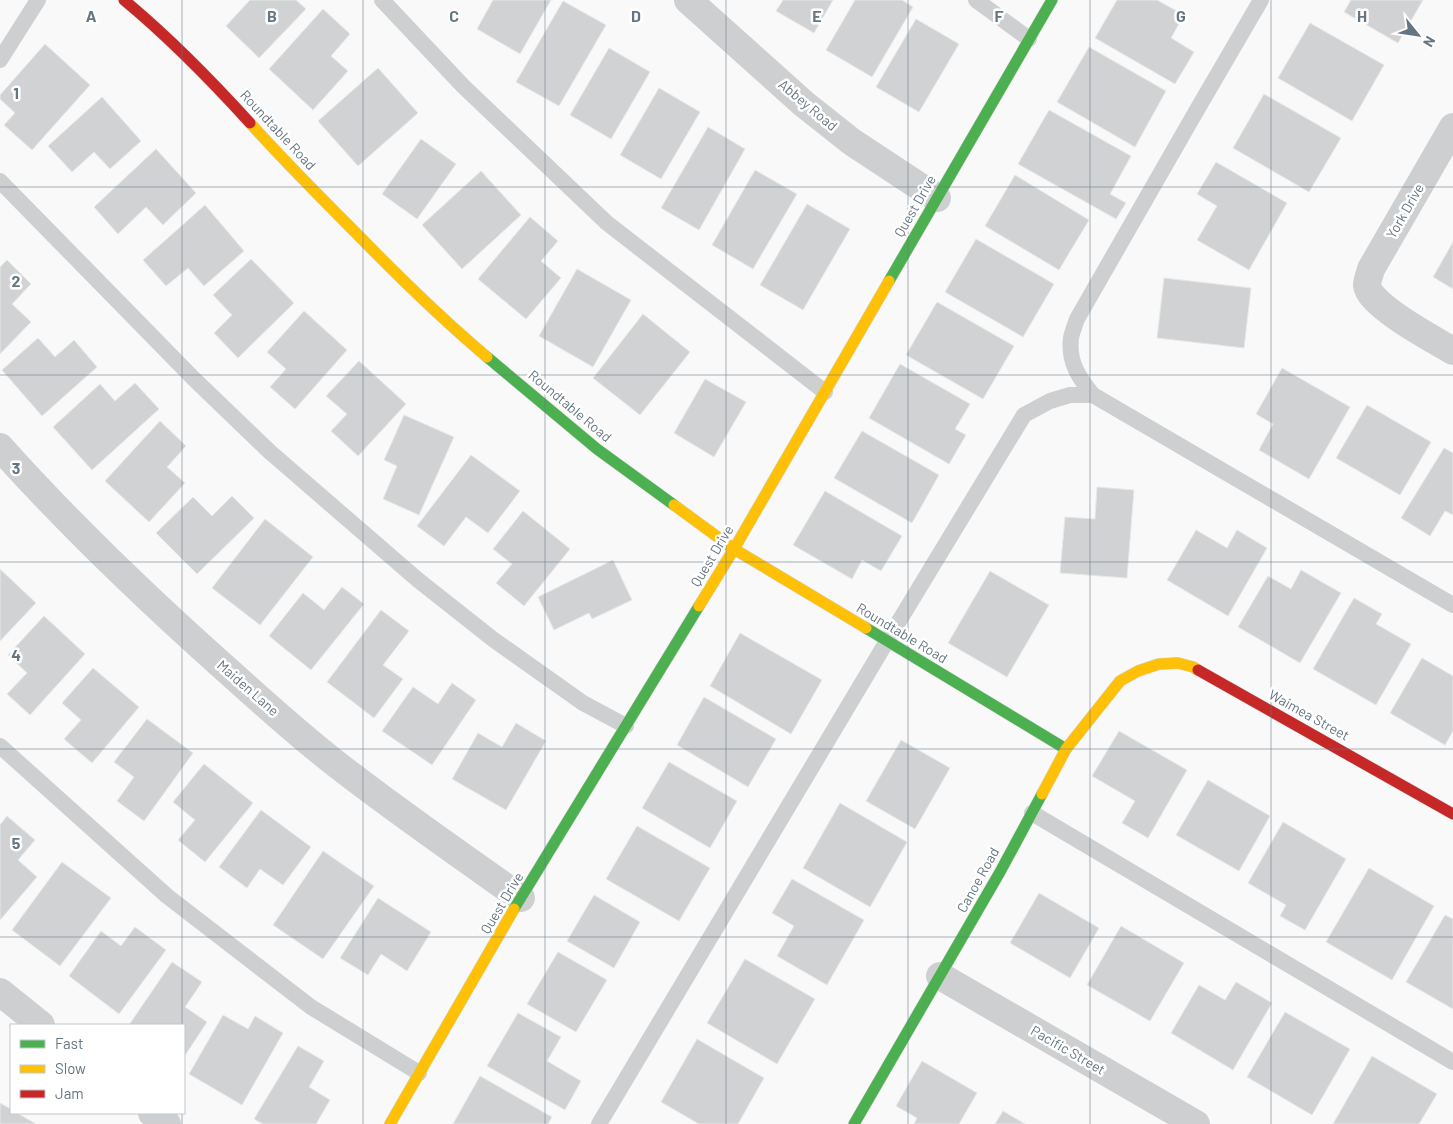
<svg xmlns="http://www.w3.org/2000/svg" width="1453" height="1124" viewBox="0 0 1453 1124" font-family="Barlow,sans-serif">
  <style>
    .building { fill: #d0d2d3; stroke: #e8e8e8 }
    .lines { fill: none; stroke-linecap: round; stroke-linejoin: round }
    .fast-casing { stroke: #d5d6d7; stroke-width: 12 }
    .slow-casing { stroke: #d5d6d7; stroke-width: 12 }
    .jam-casing { stroke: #d5d6d7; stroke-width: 12 }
    .lane { stroke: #cecfd0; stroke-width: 16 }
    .street { stroke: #cecfd0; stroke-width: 28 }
    .fast { stroke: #4caf50; stroke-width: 11 }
    .slow { stroke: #ffc107; stroke-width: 11 }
    .jam { stroke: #c62828; stroke-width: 11 }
    .grid { fill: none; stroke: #657683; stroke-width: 1; stroke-opacity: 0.55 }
    .labels { text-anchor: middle; stroke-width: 5; stroke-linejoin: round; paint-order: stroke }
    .street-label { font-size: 14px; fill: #657683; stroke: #fff }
    .grid-label { font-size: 16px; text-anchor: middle; font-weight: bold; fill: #657683; stroke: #fff; stroke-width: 5; stroke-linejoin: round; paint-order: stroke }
  </style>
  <rect width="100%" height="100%" fill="#f9f9f9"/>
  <g class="building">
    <polygon points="250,0 296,0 306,9 259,58 226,26"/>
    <polygon points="493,0 551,0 520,54 477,29"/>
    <polygon points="783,0 833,0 814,33 776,11"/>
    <polygon points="855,0 902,0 913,7 872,77 826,50"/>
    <polygon points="1117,0 1157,0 1184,15 1171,38 1194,52 1175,84 1095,38"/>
    <polygon points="1351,0 1423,0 1398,43 1344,12"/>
    <polygon points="563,1 606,25 559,106 516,82"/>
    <polygon points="323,9 350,34 331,56 348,71 313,110 269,69"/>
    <polygon points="916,19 959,44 919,112 876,87"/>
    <polygon points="1310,23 1384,65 1352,121 1278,78"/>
    <polygon points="45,44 90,85 32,150 4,125 15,113 0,99 0,95"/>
    <polygon points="1089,47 1166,91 1135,147 1057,102"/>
    <polygon points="609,48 650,72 611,139 570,115"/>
    <polygon points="378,68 418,113 358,166 318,121"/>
    <polygon points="659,88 700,112 661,179 620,155"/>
    <polygon points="1264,94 1341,138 1309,192 1233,148"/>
    <polygon points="102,97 141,141 110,169 94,152 72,172 48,146"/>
    <polygon points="1049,110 1131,156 1110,194 1126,203 1116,219 1018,164"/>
    <polygon points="708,127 745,149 699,230 661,208"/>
    <polygon points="421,139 456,164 417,219 382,194"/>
    <polygon points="156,149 196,193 163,225 146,207 118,234 94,207"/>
    <polygon points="1216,162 1287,203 1249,270 1197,240 1217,206 1197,194"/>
    <polygon points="755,170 797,194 753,269 712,245"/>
    <polygon points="481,171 521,215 462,269 422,225"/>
    <polygon points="1015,175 1089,220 1059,270 985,226"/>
    <polygon points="807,204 850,229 803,310 760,285"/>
    <polygon points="205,205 244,251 204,286 188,268 166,286 143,260"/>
    <polygon points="530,217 558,241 541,261 561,278 526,319 478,279"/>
    <polygon points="976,239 1054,284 1023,337 945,292"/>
    <polygon points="1453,242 1453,289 1433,277"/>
    <polygon points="251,259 294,303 238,358 214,333 232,315 213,295"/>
    <polygon points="7,260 31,284 12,304 31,322 0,354 0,267"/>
    <polygon points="577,269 631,300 593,367 539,336"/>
    <polygon points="1164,278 1251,288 1244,348 1157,338"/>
    <polygon points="937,302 1014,346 983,399 906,355"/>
    <polygon points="304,311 347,350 295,409 270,387 286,369 267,352"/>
    <polygon points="643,314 690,352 640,415 593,378"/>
    <polygon points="38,338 55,357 74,340 97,367 42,416 2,370"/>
    <polygon points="359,361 406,404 358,456 331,431 347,414 326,396"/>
    <polygon points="900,364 970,404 955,429 966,435 949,464 869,418"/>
    <polygon points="1282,368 1350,407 1309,479 1259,450 1273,424 1256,414"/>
    <polygon points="705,379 746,402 714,457 674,433"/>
    <polygon points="135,383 159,409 92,470 53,427 100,384 115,401"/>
    <polygon points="1367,405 1431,442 1400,495 1336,458"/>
    <polygon points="404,415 454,437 419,515 383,499 397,466 384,460"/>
    <polygon points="160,421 186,446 167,467 185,483 149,522 105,481"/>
    <polygon points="862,431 939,475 912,523 834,478"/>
    <polygon points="1444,448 1453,453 1453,515 1445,511 1430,536 1401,518"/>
    <polygon points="471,455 520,491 488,533 466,517 444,546 417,526"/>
    <polygon points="1097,487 1134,490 1127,578 1060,573 1065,517 1095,519"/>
    <polygon points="825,491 902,536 881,571 862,560 852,579 793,545"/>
    <polygon points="232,496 254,518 197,574 156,533 193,497 212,516"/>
    <polygon points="523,511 570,549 524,606 496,583 512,564 493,549"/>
    <polygon points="265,519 313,557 260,625 212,588"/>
    <polygon points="1196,530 1227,548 1237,530 1267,548 1228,616 1167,580"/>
    <polygon points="613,560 632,600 592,619 589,613 554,630 538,597"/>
    <polygon points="0,569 36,603 0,641"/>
    <polygon points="1301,570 1341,593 1300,663 1238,627 1268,576 1291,589"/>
    <polygon points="990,571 1049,605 1007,677 948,643"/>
    <polygon points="342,587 364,604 311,670 269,636 303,593 324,610"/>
    <polygon points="1354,598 1382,614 1376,624 1411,644 1376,705 1313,669"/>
    <polygon points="381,610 409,631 383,665 403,679 374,718 327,682"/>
    <polygon points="44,616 85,654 30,715 7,694 27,673 8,655"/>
    <polygon points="740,633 822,680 791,734 710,686"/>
    <polygon points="1422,658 1453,676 1453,731 1445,745 1390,713"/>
    <polygon points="93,668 139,707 92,763 64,739 81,720 62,703"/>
    <polygon points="452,683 476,700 432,765 382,731 413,687 438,704"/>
    <polygon points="704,697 776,739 748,787 677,745"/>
    <polygon points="147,719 193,753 144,821 117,801 134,777 114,762"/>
    <polygon points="516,723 546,741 506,810 452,779 478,733 502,747"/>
    <polygon points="1119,731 1187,770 1148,838 1122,823 1135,801 1092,776"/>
    <polygon points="901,740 950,768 915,829 866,801"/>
    <polygon points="669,762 737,801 710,848 642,808"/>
    <polygon points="204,764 253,803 205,862 178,840 195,820 173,802"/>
    <polygon points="1208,780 1270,816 1239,871 1176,835"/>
    <polygon points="840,803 907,842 870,907 803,868"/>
    <polygon points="261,810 311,847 283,885 260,869 247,888 219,867"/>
    <polygon points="7,816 35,840 18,860 37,877 0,920 0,825"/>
    <polygon points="1283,822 1346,859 1305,930 1280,916 1286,905 1248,883"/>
    <polygon points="637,826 710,868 679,921 606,879"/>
    <polygon points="323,851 374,886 323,959 273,925"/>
    <polygon points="62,862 111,898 60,966 12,930"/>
    <polygon points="1369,868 1434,906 1392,980 1326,942"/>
    <polygon points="792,879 864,920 827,985 777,956 794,926 772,913"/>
    <polygon points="1039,893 1099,928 1070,978 1010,943"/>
    <polygon points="594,895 640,922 614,968 567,941"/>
    <polygon points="378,898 431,932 407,971 381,954 368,975 340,958"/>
    <polygon points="1445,915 1453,919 1453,1009 1406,982"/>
    <polygon points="1121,926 1184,963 1150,1021 1087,985"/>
    <polygon points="135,927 166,950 119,1014 69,976 101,931 121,946"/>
    <polygon points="558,952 607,980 576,1032 527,1004"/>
    <polygon points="745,959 815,999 777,1064 707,1023"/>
    <polygon points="172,962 202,982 185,1007 207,1022 184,1057 184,1025 129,1025"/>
    <polygon points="1236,982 1272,1003 1233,1070 1171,1033 1199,985 1225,1000"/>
    <polygon points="1285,1012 1350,1049 1312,1115 1247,1077"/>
    <polygon points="518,1013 561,1037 547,1061 581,1081 565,1110 487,1066"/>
    <polygon points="223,1015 248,1029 255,1016 283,1033 242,1105 189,1074"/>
    <polygon points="697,1039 764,1078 738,1124 699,1124 661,1102"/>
    <polygon points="298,1046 324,1061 309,1087 330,1100 316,1124 263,1124 254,1119"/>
    <polygon points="1372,1056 1437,1094 1419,1124 1333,1124"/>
    <polygon points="922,1061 977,1093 959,1124 914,1124 917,1118 896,1106"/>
    <polygon points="480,1076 552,1117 548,1124 453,1124"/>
    <polygon points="0,1103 11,1109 11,1113 17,1113 36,1124 0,1124"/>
    <polygon points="1003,1111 1025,1124 995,1124"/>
  </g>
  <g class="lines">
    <defs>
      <g id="fast">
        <polyline points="889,281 1052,0"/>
        <polyline points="487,357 597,449 674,505"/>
        <polyline points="866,628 1066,749"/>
        <polyline points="514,909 699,606"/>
        <polyline points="854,1124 1000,872 1042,794"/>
      </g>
      <g id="slow">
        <path d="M250,123C285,162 322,199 359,236C400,278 442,319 487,357"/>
        <polyline points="674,505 734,549 866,628"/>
        <polyline points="699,606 734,549 889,281"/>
        <polyline points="1042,794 1066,749 1120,681 1138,671 1159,664 1178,663 1193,667 1198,670"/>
        <polyline points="390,1124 514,909"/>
      </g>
      <g id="jam">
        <path d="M124,0C170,38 210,79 250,123"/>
        <polyline points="1198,670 1453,814"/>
      </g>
    </defs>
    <use href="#fast" class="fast-casing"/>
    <use href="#slow" class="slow-casing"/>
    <use href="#jam" class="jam-casing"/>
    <g class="lane">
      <polyline points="382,0 463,86 607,223 825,392"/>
      <polyline points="976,0 1029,39"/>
      <path d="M1261,0L1194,115L1077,319C1075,325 1072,332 1071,338C1068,362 1079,378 1093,395L1453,605"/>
      <polyline points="0,60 38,0"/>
      <polyline points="0,181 194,379 270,452 418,580 494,640 583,703 626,726"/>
      <polyline points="0,746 167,896 311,1007 419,1073"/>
      <polyline points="1032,813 1453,1062"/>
      <polyline points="599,1124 887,641 1024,415 1050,401 1070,395 1093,395"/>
    </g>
    <g class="street">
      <polyline points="688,0 804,104 852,142 937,198"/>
      <path d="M1453,127L1371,269C1370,274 1367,280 1367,285C1368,305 1435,340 1453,351"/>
      <path d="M0,447C68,523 142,594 218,662C256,696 294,731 335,763C395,810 459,854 521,898"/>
      <polyline points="940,976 1196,1124"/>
      <polyline points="0,992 41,1025"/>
      <polyline points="152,1113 167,1124"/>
    </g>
    <use href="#fast" class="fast"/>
    <use href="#slow" class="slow"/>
    <use href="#jam" class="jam"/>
  </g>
  <path class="grid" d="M182,0V1025M363,0V1124M545,0V1124M726,0V1124M908,0V1124M1090,0V1124M1271,0V1124M0,187H1453M0,375H1453M0,562H1453M0,749H1453M0,937H1453M182,1113V1124"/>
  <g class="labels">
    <g class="street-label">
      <text transform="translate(808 105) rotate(40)" y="5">Abbey Road</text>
      <text transform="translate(278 130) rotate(47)" y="5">Roundtable Road</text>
      <text transform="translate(915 206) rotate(-60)" y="5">Quest Drive</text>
      <text transform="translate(1405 211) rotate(-60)" y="5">York Drive</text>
      <text transform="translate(570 406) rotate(40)" y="5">Roundtable Road</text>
      <text transform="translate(712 556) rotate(-59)" y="5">Quest Drive</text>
      <text transform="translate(902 633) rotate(31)" y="5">Roundtable Road</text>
      <text transform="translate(248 688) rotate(41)" y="5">Maiden Lane</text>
      <text transform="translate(1309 715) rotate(29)" y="5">Waimea Street</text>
      <text transform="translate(978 880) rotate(-61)" y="5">Canoe Road</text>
      <text transform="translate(502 903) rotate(-59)" y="5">Quest Drive</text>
      <text transform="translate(1068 1050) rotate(30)" y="5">Pacific Street</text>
    </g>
  </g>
  <g class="grid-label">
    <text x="91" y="22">A</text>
    <text x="272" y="22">B</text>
    <text x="454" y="22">C</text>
    <text x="636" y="22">D</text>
    <text x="817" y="22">E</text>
    <text x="999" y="22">F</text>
    <text x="1181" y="22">G</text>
    <text x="1362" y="22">H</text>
    <text x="16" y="99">1</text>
    <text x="16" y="287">2</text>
    <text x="16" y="474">3</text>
    <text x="16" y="661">4</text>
    <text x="16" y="849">5</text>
  </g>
  <rect x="10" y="1024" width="175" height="90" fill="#ffffff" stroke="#c1c8cd"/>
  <rect x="20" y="1040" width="25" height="8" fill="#4caf50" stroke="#c1c8cd"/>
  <text x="55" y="1049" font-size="15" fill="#657683">Fast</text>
  <rect x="20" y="1065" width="25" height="8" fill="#ffc107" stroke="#c1c8cd"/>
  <text x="55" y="1074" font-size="15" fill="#657683">Slow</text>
  <rect x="20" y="1090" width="25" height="8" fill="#c62828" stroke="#c1c8cd"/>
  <text x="55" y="1099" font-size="15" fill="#657683">Jam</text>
  <g transform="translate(1418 35) rotate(120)" stroke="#ffffff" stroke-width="4" paint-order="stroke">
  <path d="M0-4L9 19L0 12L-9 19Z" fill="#657683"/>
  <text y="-8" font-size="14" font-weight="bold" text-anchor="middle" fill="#657683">N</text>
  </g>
</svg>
